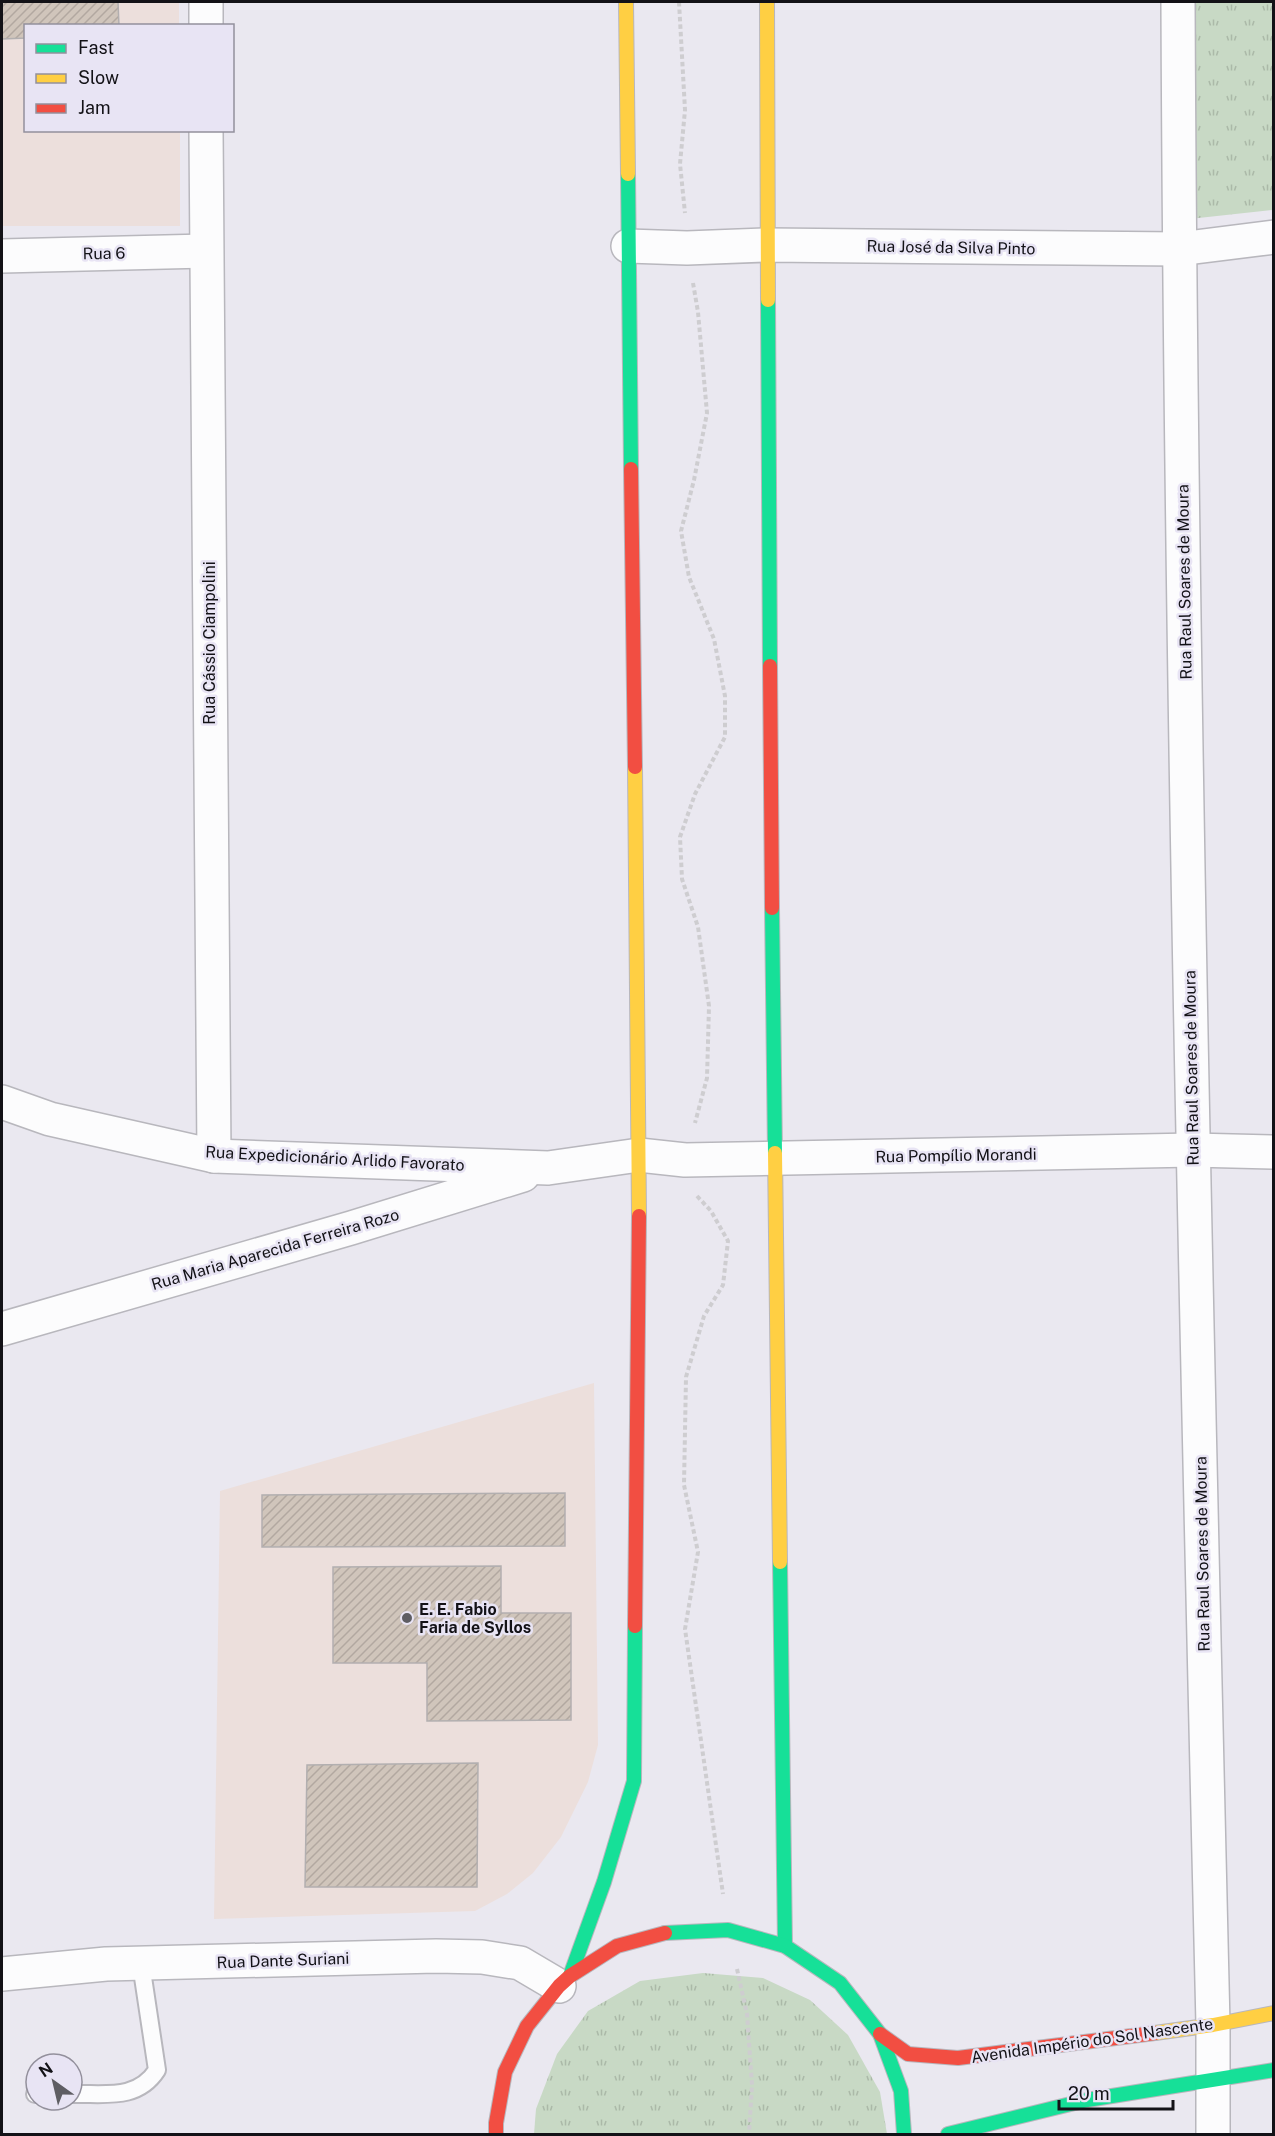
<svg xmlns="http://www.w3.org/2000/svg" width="1275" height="2136" viewBox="0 0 1275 2136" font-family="'Public Sans',sans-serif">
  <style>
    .education { fill: #ecdfdc }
    .park { fill: url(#park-tufts) }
    .building { fill: url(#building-hatch); stroke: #b2afb0; stroke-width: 1.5 }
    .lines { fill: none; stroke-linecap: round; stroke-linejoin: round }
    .lane-casing { stroke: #b8b7bd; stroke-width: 20 }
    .street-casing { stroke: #b8b7bd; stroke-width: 36 }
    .fast-casing { stroke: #b8b7bd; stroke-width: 16 }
    .slow-casing { stroke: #b8b7bd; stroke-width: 16 }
    .jam-casing { stroke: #b8b7bd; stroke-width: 16 }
    .path { stroke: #cecdd0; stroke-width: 4; stroke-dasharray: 4.5 3; stroke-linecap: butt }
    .lane { stroke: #fcfcfd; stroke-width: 16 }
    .street { stroke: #fcfcfd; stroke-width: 33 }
    .fast { stroke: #16e098; stroke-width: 14 }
    .slow { stroke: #ffcf43; stroke-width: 14 }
    .jam { stroke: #f24e42; stroke-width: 14 }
    .poi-dot { fill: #5e5d63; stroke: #e8e4f4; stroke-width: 2 }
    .labels { text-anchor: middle; stroke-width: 5; stroke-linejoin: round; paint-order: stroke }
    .street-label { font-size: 16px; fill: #131217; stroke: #e8e4f4 }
    .poi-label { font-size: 16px; font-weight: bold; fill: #131217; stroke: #e8e4f4; text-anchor: start }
  </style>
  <defs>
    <pattern id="park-tufts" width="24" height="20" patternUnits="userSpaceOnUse" patternTransform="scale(1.5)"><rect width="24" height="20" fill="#c8d9c5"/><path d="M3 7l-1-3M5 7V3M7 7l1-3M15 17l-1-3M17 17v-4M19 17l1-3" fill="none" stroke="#abb9a8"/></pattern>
    <pattern id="building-hatch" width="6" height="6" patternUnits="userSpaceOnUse" patternTransform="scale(1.5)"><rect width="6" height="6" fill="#d0c5bb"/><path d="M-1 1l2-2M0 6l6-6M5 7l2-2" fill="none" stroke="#b2a8a0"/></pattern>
  </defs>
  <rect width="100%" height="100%" fill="#eae8f0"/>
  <g class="education">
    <polygon points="2,2 179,2 179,25 26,26 26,130 180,131 180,226 2,226"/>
    <polygon points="594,1383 598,1745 588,1782 561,1837 533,1873 507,1894 475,1911 214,1919 220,1491"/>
  </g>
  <g class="park">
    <polygon points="1177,2 1273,2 1273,210 1171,221"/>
    <polygon points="703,1973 763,1978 810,2000 848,2035 880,2092 887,2134 534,2134 536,2109 557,2054 588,2011 640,1981"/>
  </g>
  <g class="building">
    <polygon points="2,2 118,2 119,26 26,26 26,38 2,39"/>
    <polygon points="565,1493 565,1546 262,1547 262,1495"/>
    <polygon points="501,1566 501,1613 571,1613 571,1720 427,1721 427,1663 333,1663 333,1567"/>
    <polygon points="478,1763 477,1887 305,1887 307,1765"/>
  </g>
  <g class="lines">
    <defs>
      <g id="lane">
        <polyline points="35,2094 36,2094"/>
        <path d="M72,2094C104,2093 137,2101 157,2070L141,1964"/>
      </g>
      <g id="street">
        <polyline points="206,2 206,26"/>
        <path d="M1178,2C1181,676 1197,1351 1213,2025V2134"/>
        <polyline points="206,130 214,1156"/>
        <polyline points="628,246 687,248 767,245 1179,249 1274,237"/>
        <polyline points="2,256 206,251"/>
        <polyline points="2,1102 50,1119 214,1156 548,1168 639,1155 685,1160 1193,1150 1274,1152"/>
        <polyline points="2,1329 351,1228 523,1175"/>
        <polyline points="2,1974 106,1964 436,1956 482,1957 520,1963 559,1986"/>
      </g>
      <g id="fast">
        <polyline points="628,174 631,469"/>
        <polyline points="768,300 770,666"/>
        <polyline points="772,908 775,1153"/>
        <polyline points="780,1562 785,1946"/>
        <polyline points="665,1933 728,1930 785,1946 840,1983 880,2034 901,2091 904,2134"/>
        <polyline points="570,1976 604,1882 634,1781 635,1626"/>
        <polyline points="948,2134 1087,2100 1274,2070"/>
      </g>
      <g id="slow">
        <polyline points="626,2 628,174"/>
        <polyline points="767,2 768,300"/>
        <polyline points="635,767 639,1216"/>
        <polyline points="775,1153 780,1562"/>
        <polyline points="1155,2033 1213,2025 1274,2013"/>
      </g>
      <g id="jam">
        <polyline points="631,469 635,767"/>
        <polyline points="770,666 772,908"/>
        <polyline points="635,1626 639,1216"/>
        <polyline points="880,2034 908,2054 958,2058 1155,2033"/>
        <polyline points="496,2134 496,2123 505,2072 527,2026 559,1986 570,1976 617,1946 665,1933"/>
      </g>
    </defs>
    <use href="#lane" class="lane-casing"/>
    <use href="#street" class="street-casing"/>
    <use href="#fast" class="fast-casing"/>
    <use href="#slow" class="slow-casing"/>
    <use href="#jam" class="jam-casing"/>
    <g class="path">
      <polyline points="679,2 685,110 680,164 685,213"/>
      <polyline points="693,283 698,312 707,413 694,480 681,531 689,577 714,639 725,696 725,737 695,794 680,837 682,879 698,927 709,1006 707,1078 695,1123"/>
      <polyline points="697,1196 711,1211 728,1241 723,1285 704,1316 686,1377 684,1485 698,1552 685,1629 723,1894"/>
      <polyline points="737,1969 747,2014 752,2085 749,2134"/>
    </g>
    <use href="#lane" class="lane"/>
    <use href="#street" class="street"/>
    <use href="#fast" class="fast"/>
    <use href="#slow" class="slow"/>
    <use href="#jam" class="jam"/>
  </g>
  <circle class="poi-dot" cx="407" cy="1618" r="6"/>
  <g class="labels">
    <g class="street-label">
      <text transform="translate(951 247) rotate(1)" y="6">Rua José da Silva Pinto</text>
      <text transform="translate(104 253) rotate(-1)" y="6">Rua 6</text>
      <text transform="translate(1184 582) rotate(-91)" y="6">Rua Raul Soares de Moura</text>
      <text transform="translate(209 643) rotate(-90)" y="6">Rua Cássio Ciampolini</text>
      <text transform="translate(1191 1068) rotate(-91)" y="6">Rua Raul Soares de Moura</text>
      <text transform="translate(956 1155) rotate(-1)" y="6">Rua Pompílio Morandi</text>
      <text transform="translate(335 1158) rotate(3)" y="6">Rua Expedicionário Arlido Favorato</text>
      <text transform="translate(275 1249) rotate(-16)" y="6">Rua Maria Aparecida Ferreira Rozo</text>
      <text transform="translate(1202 1554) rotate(-91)" y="6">Rua Raul Soares de Moura</text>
      <text transform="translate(283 1960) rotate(-2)" y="6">Rua Dante Suriani</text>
      <text transform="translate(1092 2040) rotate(-8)" y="6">Avenida Império do Sol Nascente</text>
    </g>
    <g class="poi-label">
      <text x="419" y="1615">E. E. Fabio<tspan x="419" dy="18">Faria de Syllos</tspan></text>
    </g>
  </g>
  <rect width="1275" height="2136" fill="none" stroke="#131217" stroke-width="6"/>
  <rect x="24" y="24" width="210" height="108" fill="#e8e4f4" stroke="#93909c" stroke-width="1.5"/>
  <rect x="36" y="44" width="30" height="9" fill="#16e098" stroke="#93909c" stroke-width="1.5"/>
  <text x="78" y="54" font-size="18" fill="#131217">Fast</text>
  <rect x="36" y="74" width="30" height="9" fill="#ffcf43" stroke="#93909c" stroke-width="1.5"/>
  <text x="78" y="84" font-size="18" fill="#131217">Slow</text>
  <rect x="36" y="104" width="30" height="9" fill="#f24e42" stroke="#93909c" stroke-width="1.5"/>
  <text x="78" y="114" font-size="18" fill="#131217">Jam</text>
  <g transform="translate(54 2082) rotate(326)"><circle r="28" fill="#e8e4f4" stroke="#93909c" stroke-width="1.5"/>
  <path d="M0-4.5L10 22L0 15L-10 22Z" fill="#5e5d63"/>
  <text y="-9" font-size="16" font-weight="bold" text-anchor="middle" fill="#131217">N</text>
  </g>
  <path d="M1059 2100v9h114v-9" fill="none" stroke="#131217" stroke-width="3"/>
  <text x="1068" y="2100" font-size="18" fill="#131217" stroke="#e8e4f4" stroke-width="4.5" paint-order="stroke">20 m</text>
</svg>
